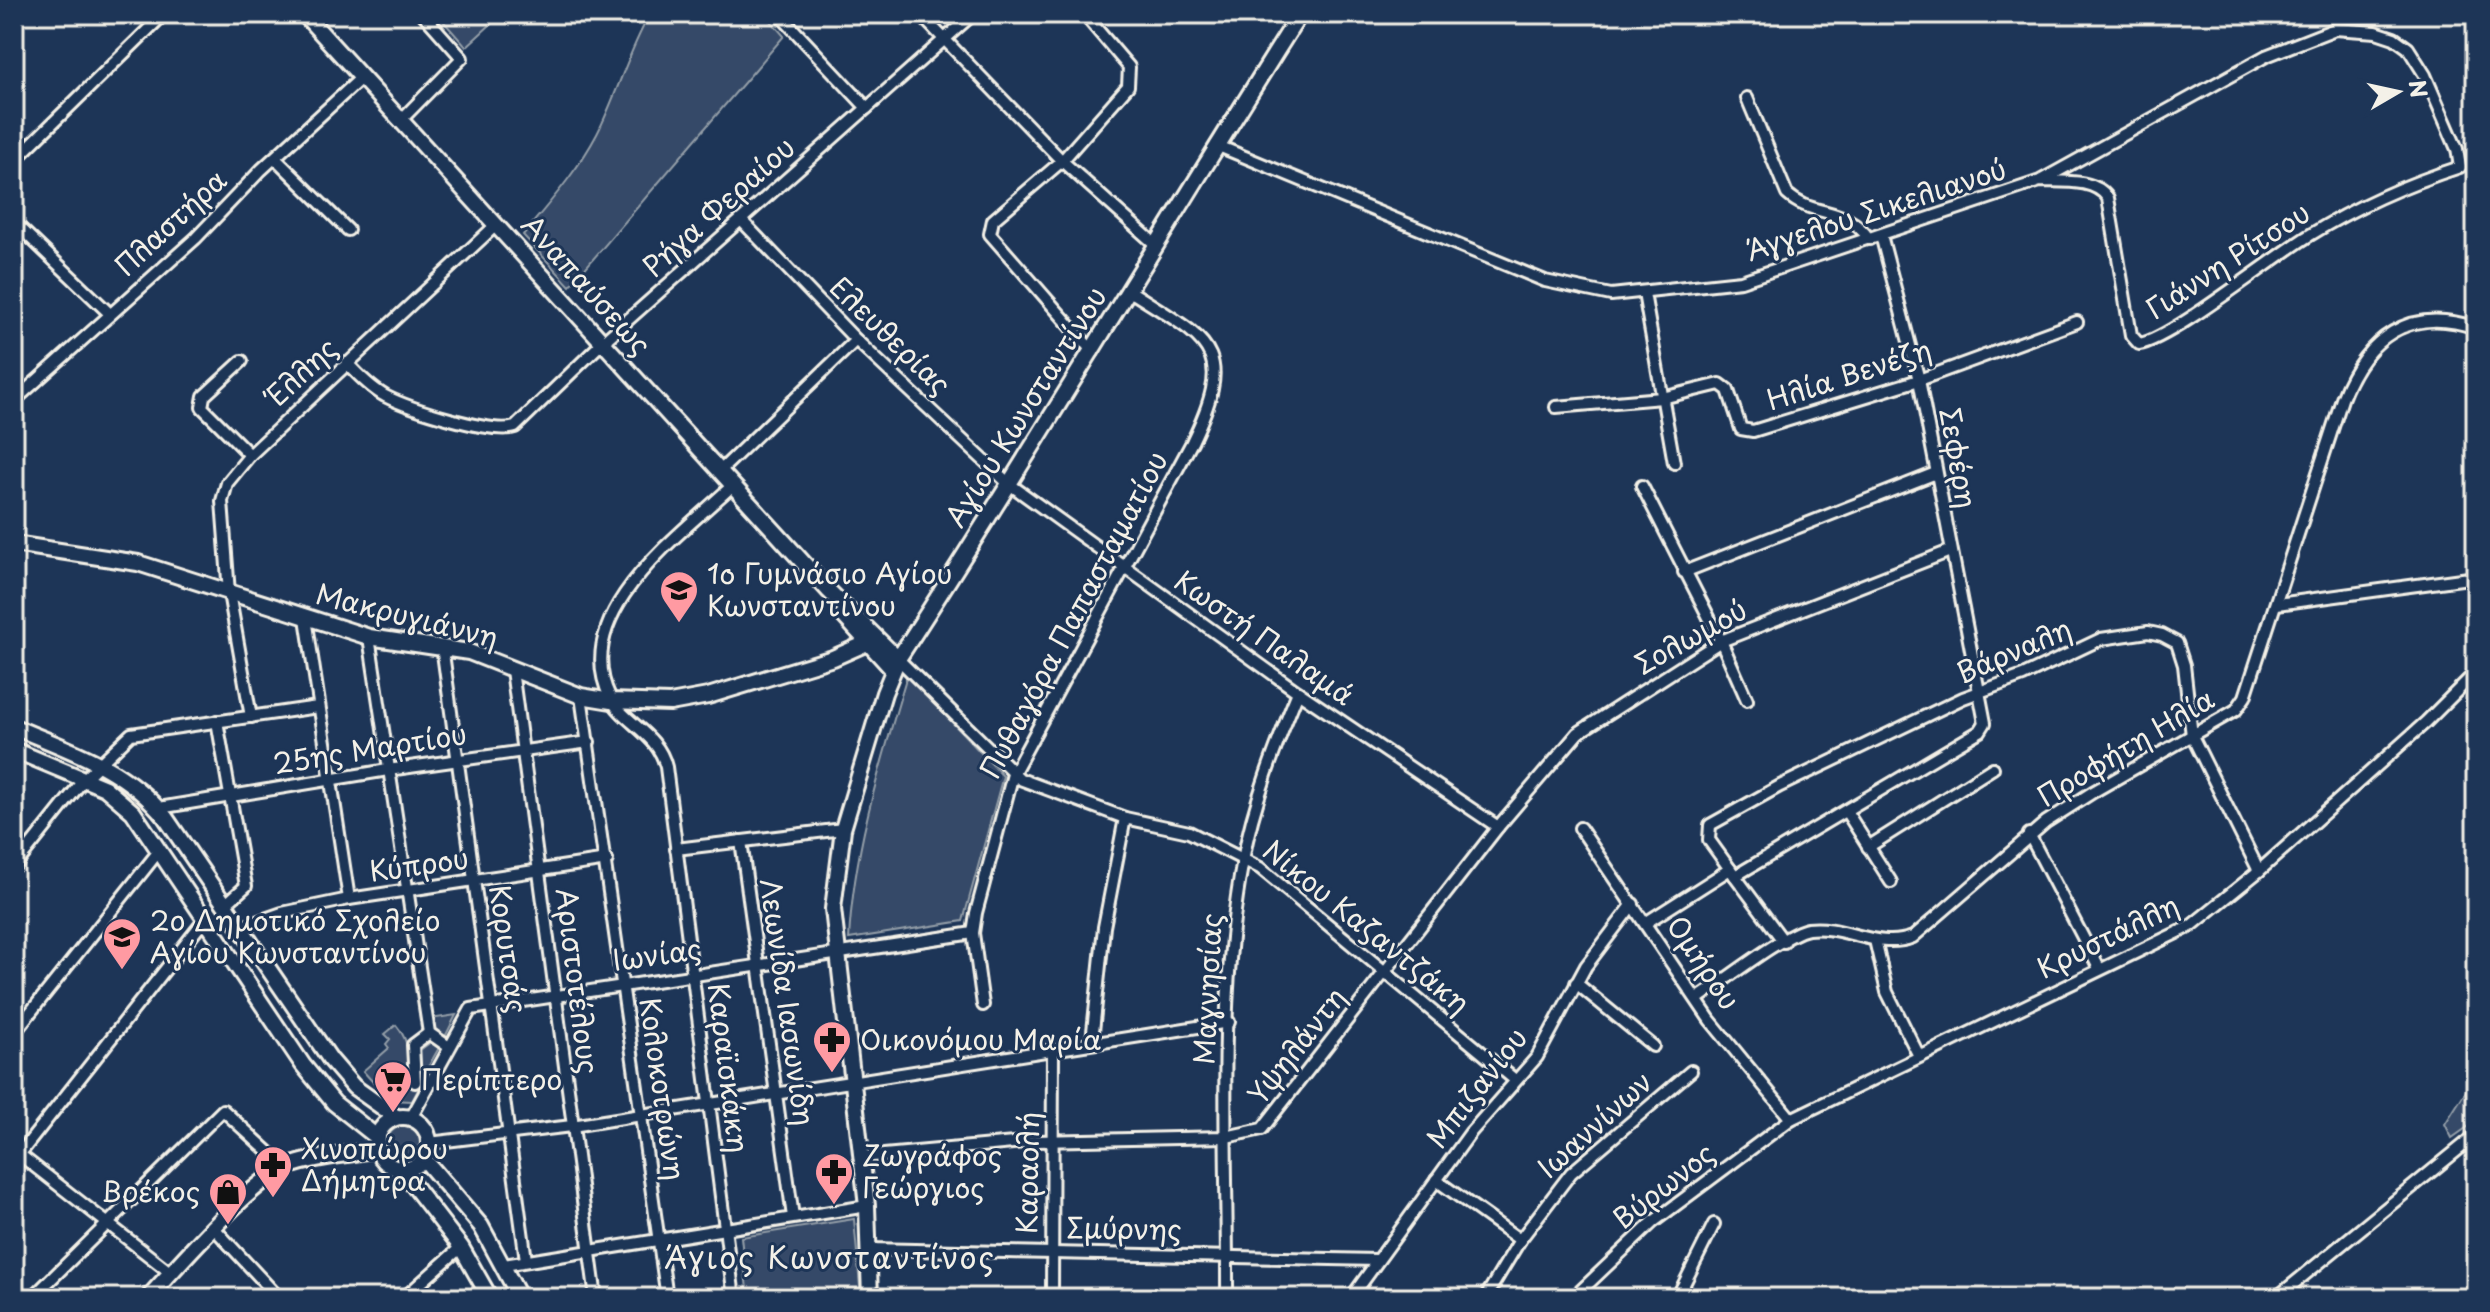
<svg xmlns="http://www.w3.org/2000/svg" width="2490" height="1312" viewBox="0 0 2490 1312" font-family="'Playpen Sans',sans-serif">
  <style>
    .green { fill: #354a67; stroke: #949ea8; stroke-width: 2 }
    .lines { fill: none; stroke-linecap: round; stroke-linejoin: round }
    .street-casing { stroke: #f4f1e8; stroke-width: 16 }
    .secondary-casing { stroke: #f4f1e8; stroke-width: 20 }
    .street { stroke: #1d3557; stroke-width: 10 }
    .secondary { stroke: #1d3557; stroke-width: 14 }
    .labels { text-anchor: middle; stroke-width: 6; stroke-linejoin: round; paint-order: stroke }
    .street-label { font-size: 28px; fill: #f4f1e8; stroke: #1d3557 }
    .poi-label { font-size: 28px; fill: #f4f1e8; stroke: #1d3557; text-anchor: start }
    .neighbourhood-label { font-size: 30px; letter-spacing: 2px; fill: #f4f1e8; stroke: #1d3557 }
  </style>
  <rect width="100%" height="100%" fill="#1d3557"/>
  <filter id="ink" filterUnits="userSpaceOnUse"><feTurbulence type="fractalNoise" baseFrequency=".0125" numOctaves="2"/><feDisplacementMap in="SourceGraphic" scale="16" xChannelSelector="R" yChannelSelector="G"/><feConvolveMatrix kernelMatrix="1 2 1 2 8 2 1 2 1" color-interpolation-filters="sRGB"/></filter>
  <g filter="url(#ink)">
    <g class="green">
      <polygon points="437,14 502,14 466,47"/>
      <path d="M650,14H765L784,36L570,286L523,235C549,203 577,172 597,134C617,95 628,52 650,14Z"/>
      <path d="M907,675L1003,776L963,921L849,939C854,847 881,763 907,675Z"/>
      <polygon points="456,1015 443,1041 432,1035 430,1019"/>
      <path d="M396,1025C417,1050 401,1066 420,1086L412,1101L389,1100L363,1071L389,1048L386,1044L390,1039L385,1034Z"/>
      <polygon points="431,1042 440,1046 419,1083 416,1053"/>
      <polygon points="2476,1075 2476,1121 2452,1138 2445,1124"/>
      <circle cx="404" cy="1143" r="17"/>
      <polygon points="854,1219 861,1298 748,1298 741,1237"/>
    </g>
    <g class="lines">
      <defs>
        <g id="street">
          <polyline points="779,14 867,108"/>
          <polyline points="920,14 1062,161 1156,245"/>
          <polyline points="1084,14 1129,67 1128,86 1062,161 993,220 990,234 1093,352"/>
          <path d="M1747,98L1787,194C1813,218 1846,205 1869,239"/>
          <polyline points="400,121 462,58 423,14"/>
          <path d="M1216,145L1545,281L1611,295L1741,281L2040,181L2266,56L2335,29L2376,32L2394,38L2408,48L2425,75L2457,149L2460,167C2407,184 2358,205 2310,235C2275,256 2170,340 2139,344L2131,335L2108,198C2095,178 2062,182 2040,181"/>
          <polyline points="275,158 348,230"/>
          <polyline points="14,161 164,14"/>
          <polyline points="741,220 856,340 1008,483 1298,692 1498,827"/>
          <polyline points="14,222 109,313"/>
          <polyline points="1644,293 1674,463"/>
          <polyline points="242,361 204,396 202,407 250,455"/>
          <path d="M347,363C358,375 371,388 385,396C408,408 492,435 515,427L603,342L973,14"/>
          <polyline points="14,401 196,238 261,170 361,78"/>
          <polyline points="1556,407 1662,398 1720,384 1728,390 1741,429 1753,431 1919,380 2077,322"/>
          <polyline points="720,471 856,340"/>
          <path d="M733,485C680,535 569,613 610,697C623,723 658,733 666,767L734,1298"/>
          <polyline points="1642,486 1721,641 1747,700"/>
          <polyline points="1684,572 1936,473"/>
          <polyline points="2277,604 2476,577"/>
          <polyline points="306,618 349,899"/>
          <polyline points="369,637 429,1033 449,1047"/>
          <polyline points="442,646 526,1260"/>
          <polyline points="898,659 1020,779 1125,818 1189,832 1260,868 1515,1080"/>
          <polyline points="512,670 596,1298"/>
          <polyline points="581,696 667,1298"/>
          <polyline points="251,717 229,593 222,501 227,483 250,455 496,225"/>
          <polyline points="217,721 246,886 226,904"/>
          <polyline points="159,808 388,770 589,742"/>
          <polyline points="1846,811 1891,882"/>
          <polyline points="1580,828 1710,1020 1791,1119"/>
          <polyline points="2029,834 2099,968"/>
          <polyline points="741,841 793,1217"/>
          <polyline points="1868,847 1993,768"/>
          <polyline points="676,849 843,829"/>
          <polyline points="14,867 85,778 131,734 318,707"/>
          <polyline points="1735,876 1709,840 1710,825 1780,786 1963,698 2023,676 2101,639 2148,632 2162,635 2177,643 2184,665 2192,736 2259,871"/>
          <polyline points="1647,922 1730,869"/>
          <polyline points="242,927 282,913 349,899 607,860"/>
          <polyline points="1875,940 1887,992 1919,1056"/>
          <polyline points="1784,942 1735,876 1980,731 1985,723 1919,380 1881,235"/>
          <polyline points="1576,983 1653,1046"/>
          <path d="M1697,999C1720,984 1785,933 1808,929C1843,924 1878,951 1913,937L2046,822L2093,792L2236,710L2245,697L2342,399C2366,338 2409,305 2476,328"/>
          <path d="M983,1005L973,933L976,913L1013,774L1192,442C1238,347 1208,341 1130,291"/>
          <polyline points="14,1033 159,851"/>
          <polyline points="1092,1041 1104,927 1125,818"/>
          <polyline points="415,1082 413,1045 429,1033"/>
          <polyline points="411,1118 471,1009 973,933"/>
          <polyline points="429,1143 572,1126 1229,1022"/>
          <polyline points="15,1151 171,1273"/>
          <polyline points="19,1155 206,918"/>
          <polyline points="862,1157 1036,1141 1226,1137 1262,1129 1498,827 1578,733 1721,641 1950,551"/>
          <polyline points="1436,1180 1520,1240"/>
          <polyline points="214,1228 279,1298"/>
          <polyline points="870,1249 1377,1260"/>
          <polyline points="504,1265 867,1206"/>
          <polyline points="1682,1288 1694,1298"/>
          <polyline points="32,1298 223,1110 285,1167"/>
          <polyline points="404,1298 461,1247"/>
          <polyline points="1052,1298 1053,1049"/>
          <path d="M1227,1298C1228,1154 1216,1003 1243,860C1253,804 1276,745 1298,692"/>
          <polyline points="1351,1298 1471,1132 1537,1057 1586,966 1633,904"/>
          <polyline points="1485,1298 1520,1240 1571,1173 1691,1071"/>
          <polyline points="1573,1298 1653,1222 1791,1119 2191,926 2259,871 2426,722 2476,672"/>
          <polyline points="1677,1298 1714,1224"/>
          <polyline points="2276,1298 2476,1135"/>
        </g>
        <g id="secondary">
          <polyline points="304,14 829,591 898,659"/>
          <polyline points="14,544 138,563 369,637 469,652 581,696 611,701 670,703 708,696 833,658 876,639"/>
          <polyline points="843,615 893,670"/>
          <path d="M14,727C70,750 126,768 165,817L330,1059L354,1087L396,1117"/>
          <polyline points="14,750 105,788 133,812 303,1065 334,1103 378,1138"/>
          <circle cx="403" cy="1143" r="26"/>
          <polyline points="424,1159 481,1226 520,1298"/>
          <polyline points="400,1168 461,1247 490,1298"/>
          <path d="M148,1298C175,1268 253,1179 287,1167C316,1156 349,1155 378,1149"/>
          <path d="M870,1298L867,1206L833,909L843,829L884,693L898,659C1036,447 1164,228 1300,14"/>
        </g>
      </defs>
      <use href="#street" class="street-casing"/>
      <use href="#secondary" class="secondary-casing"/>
      <use href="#street" class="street"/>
      <use href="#secondary" class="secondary"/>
    </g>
  </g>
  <defs>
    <symbol id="school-pin" viewBox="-11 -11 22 30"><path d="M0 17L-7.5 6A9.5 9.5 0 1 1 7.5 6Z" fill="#ff9aa2" stroke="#1d3557"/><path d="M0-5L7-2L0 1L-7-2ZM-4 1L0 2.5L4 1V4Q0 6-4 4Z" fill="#111"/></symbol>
    <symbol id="pharmacy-pin" viewBox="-11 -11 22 30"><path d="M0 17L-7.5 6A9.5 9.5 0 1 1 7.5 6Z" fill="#ff9aa2" stroke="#1d3557"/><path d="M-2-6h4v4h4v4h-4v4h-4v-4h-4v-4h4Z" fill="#111"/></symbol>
    <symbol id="supermarket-pin" viewBox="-11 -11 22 30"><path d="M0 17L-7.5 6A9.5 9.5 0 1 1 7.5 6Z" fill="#ff9aa2" stroke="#1d3557"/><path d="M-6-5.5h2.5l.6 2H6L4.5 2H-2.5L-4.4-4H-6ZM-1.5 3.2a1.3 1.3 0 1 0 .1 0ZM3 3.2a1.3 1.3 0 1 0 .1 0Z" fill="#111"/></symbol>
    <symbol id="shop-pin" viewBox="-11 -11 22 30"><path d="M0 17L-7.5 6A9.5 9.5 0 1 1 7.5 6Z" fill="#ff9aa2" stroke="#1d3557"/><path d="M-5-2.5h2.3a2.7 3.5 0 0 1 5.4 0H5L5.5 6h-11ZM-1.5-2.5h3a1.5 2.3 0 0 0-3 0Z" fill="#111"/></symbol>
  </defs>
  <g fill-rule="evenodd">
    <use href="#school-pin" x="657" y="568" width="44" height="60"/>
    <use href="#school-pin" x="100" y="915" width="44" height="60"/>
    <use href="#pharmacy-pin" x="810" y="1018" width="44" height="60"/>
    <use href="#supermarket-pin" x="371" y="1058" width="44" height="60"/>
    <use href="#pharmacy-pin" x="251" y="1143" width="44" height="60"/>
    <use href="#pharmacy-pin" x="812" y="1150" width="44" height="60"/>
    <use href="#shop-pin" x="206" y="1170" width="44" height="60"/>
  </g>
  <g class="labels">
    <g class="street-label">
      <text transform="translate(719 207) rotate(-42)" y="10">Ρήγα Φεραίου</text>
      <text transform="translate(1876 210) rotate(-18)" y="10">Άγγελου Σικελιανού</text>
      <text transform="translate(171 223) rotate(-43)" y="10">Πλαστήρα</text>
      <text transform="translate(2228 261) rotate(-33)" y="10">Γιάννη Ρίτσου</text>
      <text transform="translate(586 285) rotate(48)" y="10">Αναπαύσεως</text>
      <text transform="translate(890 336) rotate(44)" y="10">Ελευθερίας</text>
      <text transform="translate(302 372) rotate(-43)" y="10">Έλλης</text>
      <text transform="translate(1849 375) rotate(-18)" y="10">Ηλία Βενέζη</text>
      <text transform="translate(1026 407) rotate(-58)" y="10">Αγίου Κωνσταντίνου</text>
      <text transform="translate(1958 458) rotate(80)" y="10">Σεφέρη</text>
      <text transform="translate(1074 615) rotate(-62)" y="10">Πυθαγόρα Παπασταματίου</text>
      <text transform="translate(407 616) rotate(14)" y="10">Μακρυγιάννη</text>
      <text transform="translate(1691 637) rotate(-29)" y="10">Σολωμού</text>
      <text transform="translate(1264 638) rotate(35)" y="10">Κωστή Παλαμά</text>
      <text transform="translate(2014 651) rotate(-23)" y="10">Βάρναλη</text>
      <text transform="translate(2126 748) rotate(-31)" y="10">Προφήτη Ηλία</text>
      <text transform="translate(370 749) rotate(-9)" y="10">25ης Μαρτίου</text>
      <text transform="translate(419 865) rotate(-8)" y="10">Κύπρου</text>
      <text transform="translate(1366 927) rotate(39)" y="10">Νίκου Καζαντζάκη</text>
      <text transform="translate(2108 937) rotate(-26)" y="10">Κρυστάλλη</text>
      <text transform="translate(508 949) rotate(82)" y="10">Κορυτσάς</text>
      <text transform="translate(657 955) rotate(-8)" y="10">Ιωνίας</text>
      <text transform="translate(1703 963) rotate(56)" y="10">Ομήρου</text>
      <text transform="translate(577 981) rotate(83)" y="10">Αριστοτέλους</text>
      <text transform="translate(1208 989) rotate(-87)" y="10">Μαγνησίας</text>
      <text transform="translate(787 1002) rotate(82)" y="10">Λεωνίδα Ιασωνίδη</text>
      <text transform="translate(1297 1046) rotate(-52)" y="10">Υψηλάντη</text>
      <text transform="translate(728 1068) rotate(83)" y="10">Καραϊσκάκη</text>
      <text transform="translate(1477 1088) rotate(-52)" y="10">Μπιζανίου</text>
      <text transform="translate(662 1089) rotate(82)" y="10">Κολοκοτρώνη</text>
      <text transform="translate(1595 1125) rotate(-42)" y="10">Ιωαννίνων</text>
      <text transform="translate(1028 1173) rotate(-89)" y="10">Καραολή</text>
      <text transform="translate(1664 1186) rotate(-38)" y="10">Βύρωνος</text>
      <text transform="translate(1124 1229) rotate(1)" y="10">Σμύρνης</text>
    </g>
    <g class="poi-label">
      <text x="707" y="584">1ο Γυμνάσιο Αγίου<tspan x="707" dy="32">Κωνσταντίνου</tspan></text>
      <text x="150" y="931">2ο Δημοτικό Σχολείο<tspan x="150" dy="32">Αγίου Κωνσταντίνου</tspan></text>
      <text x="860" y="1050">Οικονόμου Μαρία</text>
      <text x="421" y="1090">Περίπτερο</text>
      <text x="301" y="1159">Χινοπώρου<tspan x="301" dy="32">Δήμητρα</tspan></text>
      <text x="862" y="1166">Ζωγράφος<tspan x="862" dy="32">Γεώργιος</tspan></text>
      <text x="200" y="1202" text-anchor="end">Βρέκος</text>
    </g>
    <g class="neighbourhood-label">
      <text x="830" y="1269">Άγιος Κωνσταντίνος</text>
    </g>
  </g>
  <rect width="2490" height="1312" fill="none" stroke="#1d3557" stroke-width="48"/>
  <rect x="24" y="24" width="2442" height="1264" fill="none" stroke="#f4f1e8" stroke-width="3" filter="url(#ink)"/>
  <g transform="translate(2398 92) rotate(81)" stroke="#1d3557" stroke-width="6" paint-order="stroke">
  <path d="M0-6L14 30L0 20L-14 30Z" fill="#f4f1e8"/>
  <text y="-12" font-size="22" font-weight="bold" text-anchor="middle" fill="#f4f1e8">N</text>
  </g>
</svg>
